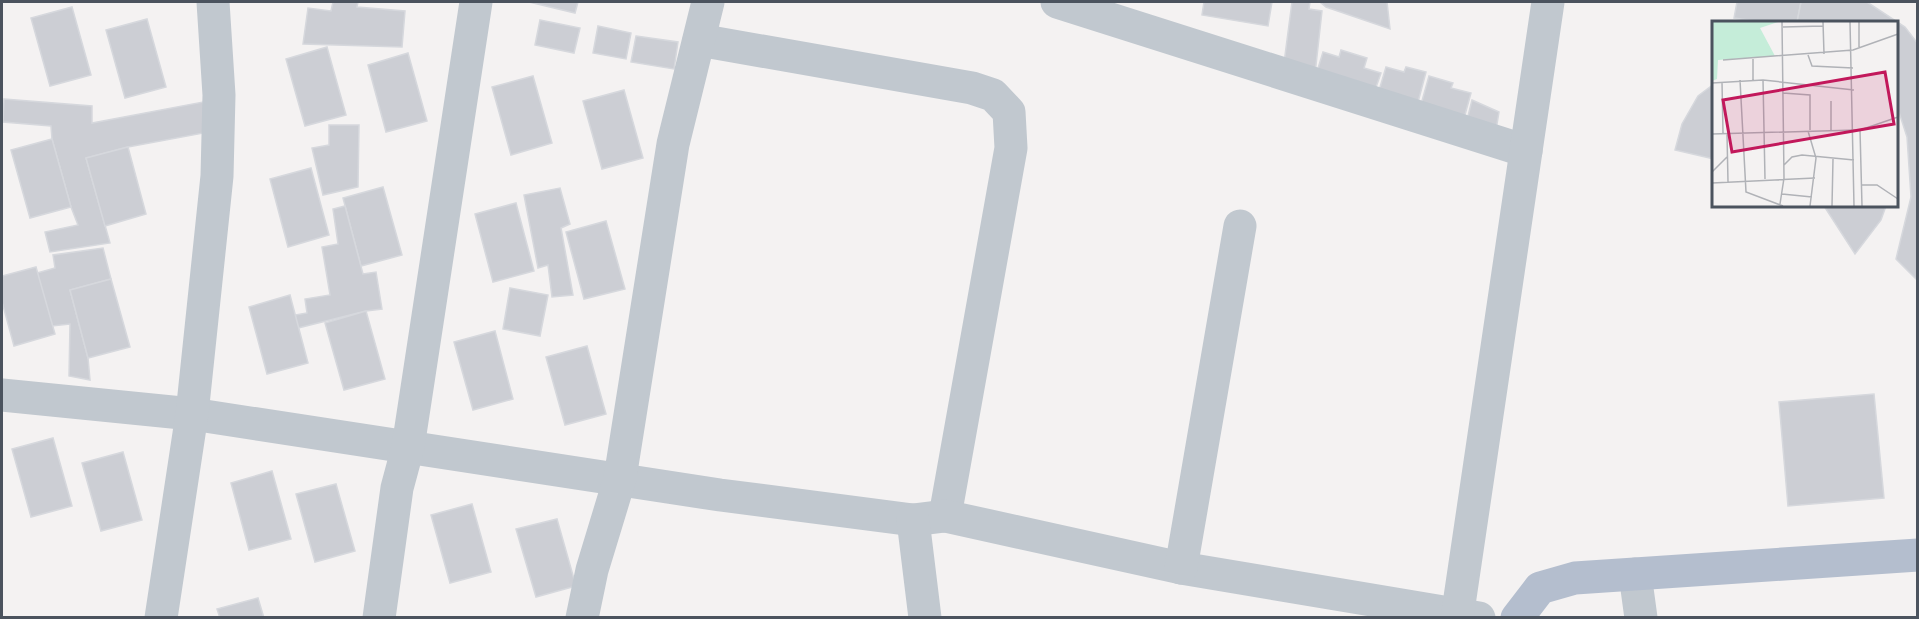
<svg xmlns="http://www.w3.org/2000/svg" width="1919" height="619" viewBox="0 0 1919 619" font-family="'Public Sans',sans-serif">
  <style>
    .building { fill: #ccced4; stroke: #d6d8dd; stroke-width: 1.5 }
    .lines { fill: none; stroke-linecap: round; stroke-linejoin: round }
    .minor { stroke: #c1c8cf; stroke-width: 33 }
    .major { stroke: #b4bece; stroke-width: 33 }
    .inset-road { fill: none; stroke: #b0b2b7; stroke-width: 1.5 }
    .view { fill: #c2185b; fill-opacity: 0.15; stroke: #c2185b; stroke-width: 3 }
    .inset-edge { fill: none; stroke: #4b535e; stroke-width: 3 }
  </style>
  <rect width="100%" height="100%" fill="#f4f2f2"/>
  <g class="building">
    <polygon points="333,2 358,2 357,7 405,11 402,47 303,44 308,8 331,11"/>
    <polygon points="529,2 578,2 575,13"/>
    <polygon points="1204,2 1272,2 1268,26 1202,15"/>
    <polygon points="1292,2 1310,2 1309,9 1322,11 1315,74 1284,63"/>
    <polygon points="1320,2 1387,2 1390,29 1326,7"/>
    <polygon points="1737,2 1801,2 1797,22 1762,22 1734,18"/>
    <polygon points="1801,2 1867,2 1905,27 1918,44 1918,281 1896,259 1911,197 1907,137 1896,103 1896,22 1797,22"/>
    <polygon points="72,7 91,75 50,86 31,18"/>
    <polygon points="147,19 166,87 125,98 106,30"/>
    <polygon points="540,20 580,28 574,53 535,45"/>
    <polygon points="598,26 631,33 626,59 593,53"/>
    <polygon points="636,36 678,42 674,69 631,62"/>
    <polygon points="327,47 346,115 305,126 286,59"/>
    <polygon points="1341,50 1367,58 1364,68 1381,73 1374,93 1316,75 1323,52 1339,57"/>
    <polygon points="408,53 427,121 386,132 368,65"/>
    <polygon points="1386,67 1404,72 1406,67 1426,72 1417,106 1378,94"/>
    <polygon points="533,76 552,143 511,155 492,87"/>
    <polygon points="1429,76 1453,83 1451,88 1471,93 1463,122 1420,108"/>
    <polygon points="1714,84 1714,159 1675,150 1682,124 1698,96"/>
    <polygon points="624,90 643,158 602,169 583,101"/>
    <polygon points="4,99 92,106 92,123 203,102 209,132 128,147 86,158 110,243 50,252 45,232 78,225 71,207 52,139 51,126 3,122"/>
    <polygon points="1472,100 1499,112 1495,136 1466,124"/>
    <polygon points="329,125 359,125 358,187 323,195 312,148 329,145"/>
    <polygon points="52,139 71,207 30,218 11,150"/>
    <polygon points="128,147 146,214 105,226 86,158"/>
    <polygon points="311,168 329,235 288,247 270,179"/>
    <polygon points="383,187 402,255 361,266 343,198"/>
    <polygon points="560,188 570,224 561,228 573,295 552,297 548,265 538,268 524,195"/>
    <polygon points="516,203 534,271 493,282 475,214"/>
    <polygon points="345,206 363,274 376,272 382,309 366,311 298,328 295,315 307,313 305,299 330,295 322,247 338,244 333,209"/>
    <polygon points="1824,206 1886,206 1881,220 1855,254"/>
    <polygon points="606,221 625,289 584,299 566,232"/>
    <polygon points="103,248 111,279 70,290 88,358 90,380 69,376 70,324 52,326 37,273 55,268 53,255"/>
    <polygon points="36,267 55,334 14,346 2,302 2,276"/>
    <polygon points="111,279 130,347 88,358 70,290"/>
    <polygon points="510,288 548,295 540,336 503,329"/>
    <polygon points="290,295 308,363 267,374 249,307"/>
    <polygon points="366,311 385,379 344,390 325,323"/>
    <polygon points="495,331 513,399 473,410 454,342"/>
    <polygon points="587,346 606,414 565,425 546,357"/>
    <polygon points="1874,394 1884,498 1788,506 1779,402"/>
    <polygon points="53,438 72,506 31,517 12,449"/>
    <polygon points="123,452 142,520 101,531 82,463"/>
    <polygon points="272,471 291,539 249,550 231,483"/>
    <polygon points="336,484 355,551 315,562 296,494"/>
    <polygon points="472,504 491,572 450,583 431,515"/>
    <polygon points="557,519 576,586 536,597 516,529"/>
    <polygon points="258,598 264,618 220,618 217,609"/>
  </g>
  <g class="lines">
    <g class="minor">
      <polyline points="1057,2 1526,151"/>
      <polyline points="699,40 972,88 993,95 1009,112 1011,148 945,516"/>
      <polyline points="2,395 192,414 720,495 913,520 945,516 1181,568 1479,618"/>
      <polyline points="913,520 925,618"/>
      <polyline points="1181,568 1240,226"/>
      <polyline points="1635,574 1641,618"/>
      <polyline points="161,618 192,414 217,176 219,95 213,2"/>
      <polyline points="379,618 397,488 408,447 476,2"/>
      <polyline points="582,618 592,570 620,478 673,144 708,2"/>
      <polyline points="1457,618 1548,2"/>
    </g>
    <polyline class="major" points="1517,618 1540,588 1575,578 1918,555"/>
  </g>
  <g transform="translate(1712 21)">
    <rect width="186" height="186" fill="#f4f2f2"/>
    <path d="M0,1H66L48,7L63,35L6,39L5,58L0,60Z" fill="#c5edd9"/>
    <path class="inset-road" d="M111,1L112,33M138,1L142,185M71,6L111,5M147,26V1M96,34L100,45L141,47M11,39L141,29L186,13M28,59L34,171L71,185M41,59V38M51,59L53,158M10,61L11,112M0,62L51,59L142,69M71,72L98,74V109M119,80V110M96,110L104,137L98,185M0,113L144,109M15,113L16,161M72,144L80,136L90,134L142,139M0,151L15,136M0,162L103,157M149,164H165L186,178M70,173L100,176M68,183L72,157L70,1M120,185L121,138M150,185L148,109L186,96"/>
    <path class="view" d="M173,51L182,103L20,131L11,79Z"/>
    <rect width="186" height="186" class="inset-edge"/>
  </g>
  <rect width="1919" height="619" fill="none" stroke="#4b535e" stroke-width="6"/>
</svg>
